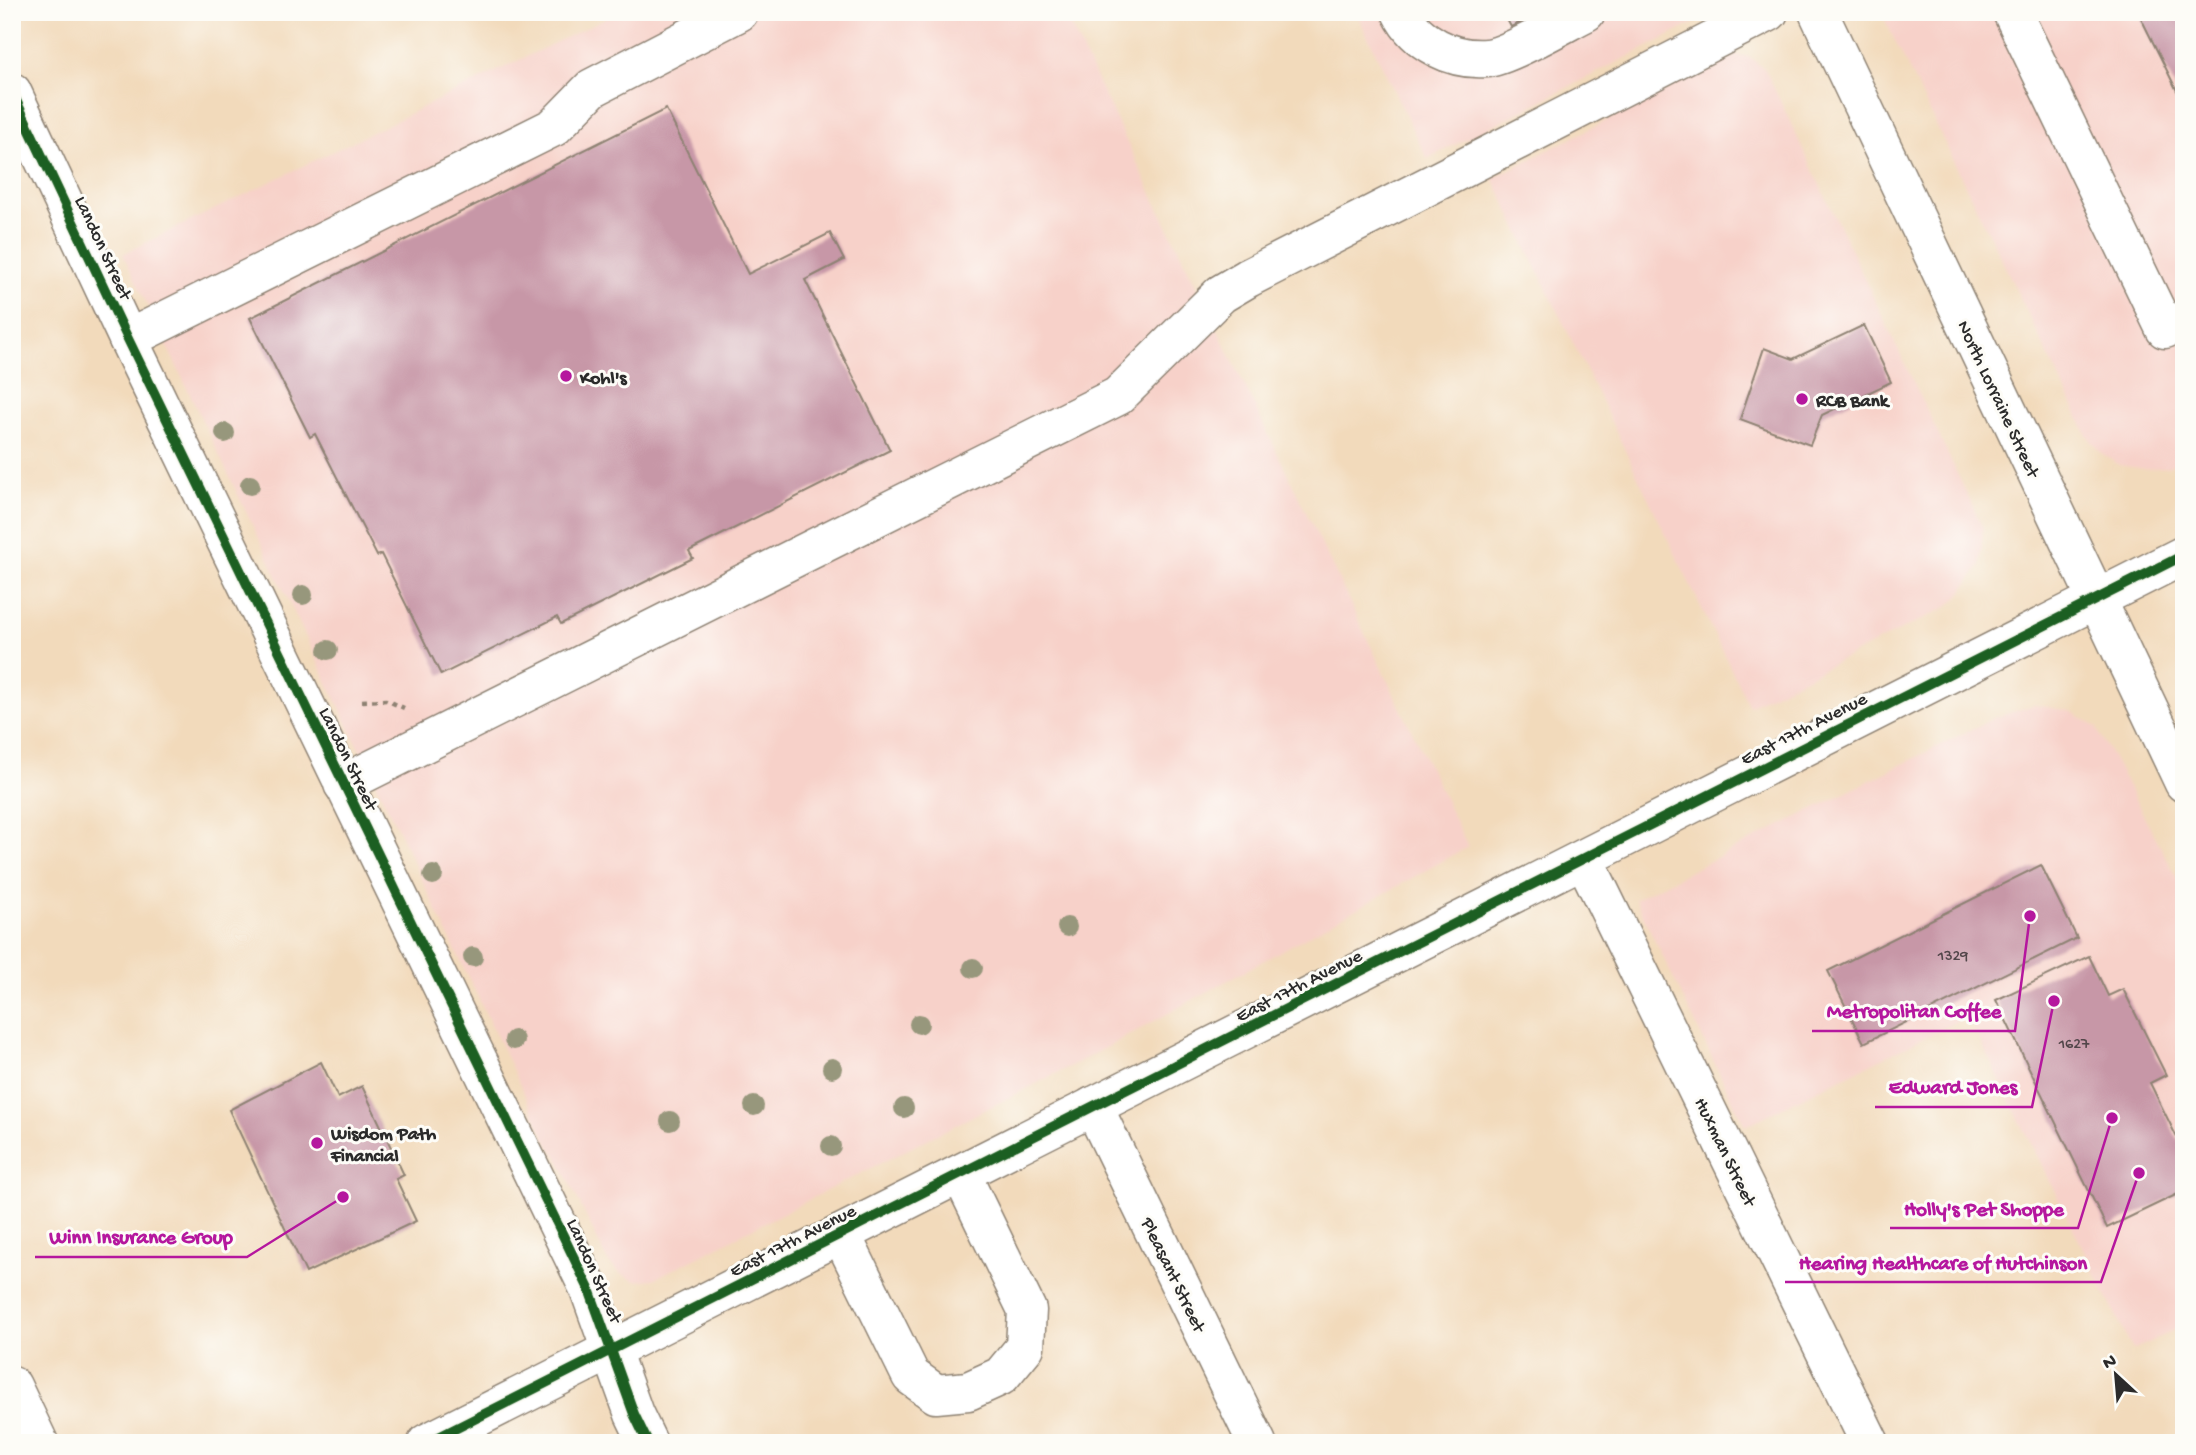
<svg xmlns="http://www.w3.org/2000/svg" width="2196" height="1455" viewBox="0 0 2196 1455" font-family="'Gochi Hand',sans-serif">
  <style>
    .built { fill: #f7d1c9 }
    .building { fill: #c797a7 }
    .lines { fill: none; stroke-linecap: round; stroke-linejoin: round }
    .minor-casing { stroke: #8e8273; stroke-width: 41 }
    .path { stroke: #8e8273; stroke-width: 4.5; stroke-dasharray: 5 5; stroke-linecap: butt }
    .minor { stroke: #fff; stroke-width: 38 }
    .cycleway-casing { stroke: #fdfcf7; stroke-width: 15 }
    .cycleway { stroke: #1b5e20; stroke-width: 10 }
    .tree { fill: #97977c }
    .poi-dot { fill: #b5179e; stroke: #fdfcf7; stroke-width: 2.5 }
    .labels { text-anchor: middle; stroke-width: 6; stroke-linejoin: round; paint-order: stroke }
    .number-label { font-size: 16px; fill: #52464a }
    .street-label { font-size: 19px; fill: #2b2b2b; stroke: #fdfcf7 }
    .poi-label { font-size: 19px; font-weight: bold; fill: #2b2b2b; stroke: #fdfcf7; text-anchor: start }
    .leader { fill: none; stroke: #b5179e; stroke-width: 2.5 }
    .callout-dot { fill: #b5179e; stroke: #fdfcf7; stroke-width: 2.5 }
    .callout-label { font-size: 21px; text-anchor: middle; font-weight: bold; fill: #b5179e; stroke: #fdfcf7; stroke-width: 6; stroke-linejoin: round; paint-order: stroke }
  </style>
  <rect width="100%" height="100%" fill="#fdfcf7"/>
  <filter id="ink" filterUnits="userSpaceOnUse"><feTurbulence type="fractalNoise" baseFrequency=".0143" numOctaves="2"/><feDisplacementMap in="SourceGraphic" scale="14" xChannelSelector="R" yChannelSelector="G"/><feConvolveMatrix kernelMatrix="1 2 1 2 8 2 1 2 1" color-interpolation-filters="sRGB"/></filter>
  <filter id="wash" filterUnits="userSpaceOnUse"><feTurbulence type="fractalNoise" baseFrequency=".00686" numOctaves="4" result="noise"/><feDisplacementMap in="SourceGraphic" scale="28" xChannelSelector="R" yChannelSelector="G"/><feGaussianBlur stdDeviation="1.57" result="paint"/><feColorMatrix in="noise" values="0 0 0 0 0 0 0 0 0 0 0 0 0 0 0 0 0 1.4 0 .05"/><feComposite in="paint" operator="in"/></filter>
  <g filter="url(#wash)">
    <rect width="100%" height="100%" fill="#f2dabb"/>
    <g class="built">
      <polygon points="618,12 1064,12 1468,847 1104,1049 654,1279 636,1281 621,1274 608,1262 557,1156 549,1146 123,254"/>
      <polygon points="1356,12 1716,12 1427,159"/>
      <polygon points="1881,12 2184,12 2184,460 2167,467 2145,469 2119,465 2100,452 2087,435"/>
      <polygon points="1735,55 1749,57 1765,69 1983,528 1980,565 1959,597 1945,608 1749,706 1493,178"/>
      <polygon points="2034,705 2071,711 2096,727 2184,890 2184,1325 2133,1350 1968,1016 1745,1126 1635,899 1996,717"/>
    </g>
    <g id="blocks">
      <g class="building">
        <polygon points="1503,12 1541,12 1511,27"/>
        <polygon points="2138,12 2184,12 2184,105"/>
        <polygon points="666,109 748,274 830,233 844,260 805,280 890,450 689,551 693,558 561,624 557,617 441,675 381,554 377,556 315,434 310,437 250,318"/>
        <polygon points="1864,325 1891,382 1822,415 1810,445 1740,419 1764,348 1793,359"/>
        <polygon points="2041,865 2077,938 1864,1043 1828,971"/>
        <polygon points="2089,956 2108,996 2123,989 2166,1075 2150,1083 2184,1152 2184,1191 2107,1228 1996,1000"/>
        <polygon points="321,1062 338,1098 362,1086 404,1175 396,1179 416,1221 306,1273 229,1110"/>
      </g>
    </g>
  </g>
  <g filter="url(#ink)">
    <use href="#blocks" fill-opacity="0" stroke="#8e8273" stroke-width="2"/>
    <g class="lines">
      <defs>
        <g id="minor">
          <path d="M1401,12C1416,43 1453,61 1487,58C1506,57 1566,22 1586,12"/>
          <polyline points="1818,12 2184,783"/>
          <polyline points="2012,12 2165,329 2184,320"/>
          <polyline points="12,92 128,339 589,1289 634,1414 648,1443"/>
          <polyline points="128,339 554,127 592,88 739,12"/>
          <polyline points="343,784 1118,396 1221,294 1248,278 1769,12"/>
          <polyline points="1584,859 1870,1443"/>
          <polyline points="1093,1106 1257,1443"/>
          <polyline points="841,1234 911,1376 936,1394 968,1391 1001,1376 1025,1347 1027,1310 961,1174"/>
          <polyline points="12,1386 39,1443"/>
          <polyline points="427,1443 2184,555"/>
        </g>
      </defs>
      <use href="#minor" class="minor-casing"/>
      <polyline class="path" points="362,701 386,700 404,708"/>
      <use href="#minor" class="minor"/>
      <defs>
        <g id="cycleway">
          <polyline points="12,92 128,339 589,1289 634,1414 648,1443"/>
          <polyline points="427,1443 2184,555"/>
        </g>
      </defs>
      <use href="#cycleway" class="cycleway-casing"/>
      <use href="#cycleway" class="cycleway"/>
    </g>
    <g class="tree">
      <circle cx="225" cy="433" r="10"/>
      <circle cx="250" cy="485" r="10"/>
      <circle cx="303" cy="595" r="10"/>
      <circle cx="328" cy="650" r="10"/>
      <circle cx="433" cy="875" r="10"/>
      <circle cx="1067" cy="927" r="10"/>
      <circle cx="473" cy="957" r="10"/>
      <circle cx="973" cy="968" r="10"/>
      <circle cx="919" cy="1024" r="10"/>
      <circle cx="514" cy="1040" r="10"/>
      <circle cx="832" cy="1068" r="10"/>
      <circle cx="754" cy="1106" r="10"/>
      <circle cx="904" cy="1108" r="10"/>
      <circle cx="670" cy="1121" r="10"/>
      <circle cx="831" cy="1146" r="10"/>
    </g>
  </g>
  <g class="poi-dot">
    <circle cx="566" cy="376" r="7"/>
    <circle cx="1802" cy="399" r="7"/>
    <circle cx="317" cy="1143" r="7"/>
  </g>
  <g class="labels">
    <g class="number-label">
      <text x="1953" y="960">1329</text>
      <text x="2074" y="1048">1627</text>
    </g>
    <g class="street-label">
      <text transform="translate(105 247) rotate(65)" y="7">Landon Street</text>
      <text transform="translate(2000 398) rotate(65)" y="7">North Lorraine Street</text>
      <text transform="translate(1803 727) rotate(-27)" y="7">East 17th Avenue</text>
      <text transform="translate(350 758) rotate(64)" y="7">Landon Street</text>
      <text transform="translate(1298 984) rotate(-27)" y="7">East 17th Avenue</text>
      <text transform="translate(1727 1151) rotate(64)" y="7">Huxman Street</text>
      <text transform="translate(792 1239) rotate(-27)" y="7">East 17th Avenue</text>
      <text transform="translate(596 1270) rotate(66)" y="7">Landon Street</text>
      <text transform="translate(1175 1274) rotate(64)" y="7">Pleasant Street</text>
    </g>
    <g class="poi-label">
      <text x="580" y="383">Kohl's</text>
      <text x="1816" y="406">RCB Bank</text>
      <text x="331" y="1139">Wisdom Path<tspan x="331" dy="22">Financial</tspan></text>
    </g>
  </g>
  <path class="leader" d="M2030 916L2015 1031H1812M2054 1001L2032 1107H1875M2112 1118L2078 1228H1890M343 1197L247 1257H35M2139 1173L2101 1282H1785"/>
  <g class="callout-dot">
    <circle cx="2030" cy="916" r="7"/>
    <circle cx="2054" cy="1001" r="7"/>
    <circle cx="2112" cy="1118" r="7"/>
    <circle cx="343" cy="1197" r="7"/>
    <circle cx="2139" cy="1173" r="7"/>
  </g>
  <g class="callout-label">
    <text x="1914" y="1017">Metropolitan Coffee</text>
    <text x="1953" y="1093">Edward Jones</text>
    <text x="1984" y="1215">Holly's Pet Shoppe</text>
    <text x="141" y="1243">Winn Insurance Group</text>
    <text x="1943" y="1269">Hearing Healthcare of Hutchinson</text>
  </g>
  <rect width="2196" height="1455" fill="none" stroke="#fdfcf7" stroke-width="42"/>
  <g transform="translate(2116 1375) rotate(334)" stroke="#fdfcf7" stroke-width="5" paint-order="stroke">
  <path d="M0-5L12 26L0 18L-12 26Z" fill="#2b2b2b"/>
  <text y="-10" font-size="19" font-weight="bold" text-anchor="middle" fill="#2b2b2b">N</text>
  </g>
</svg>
